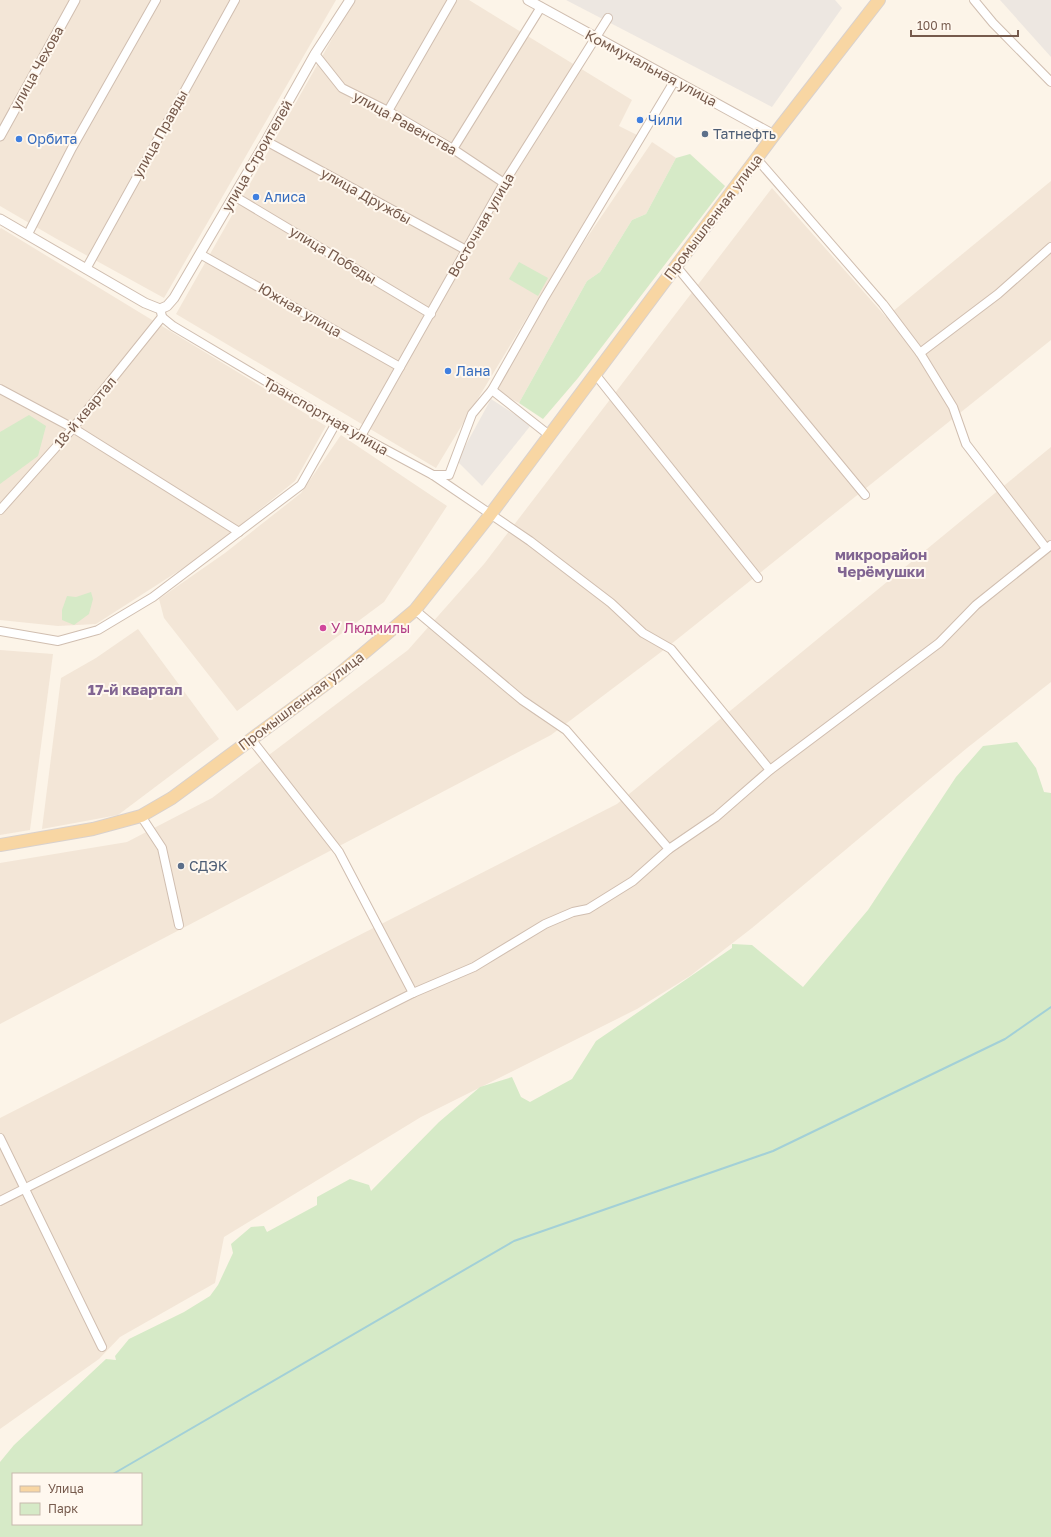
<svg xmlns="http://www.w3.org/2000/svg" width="1051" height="1537" viewBox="0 0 1051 1537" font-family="'Golos Text',sans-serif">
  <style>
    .residential { fill: #f3e6d7 }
    .industrial { fill: #ede7e1 }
    .green { fill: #d6eac7; fill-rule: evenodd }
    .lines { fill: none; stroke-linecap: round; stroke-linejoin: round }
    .stream { stroke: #a3d0d7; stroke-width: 2 }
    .minor-casing { stroke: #d0beb0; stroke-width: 10 }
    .tertiary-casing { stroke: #d0beb0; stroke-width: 11 }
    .primary-casing { stroke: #d9d1cd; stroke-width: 14 }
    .minor { stroke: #fff; stroke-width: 8 }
    .tertiary { stroke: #fff; stroke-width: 9 }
    .primary { stroke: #f8d6a3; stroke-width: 12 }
    .shop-dot { fill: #3f7fe0; stroke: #fff8ef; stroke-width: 1.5 }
    .service-dot { fill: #5c6f8a; stroke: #fff8ef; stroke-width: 1.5 }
    .hotel-dot { fill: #d1479c; stroke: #fff8ef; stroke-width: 1.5 }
    .labels { text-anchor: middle; stroke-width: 4; stroke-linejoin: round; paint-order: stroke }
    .street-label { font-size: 14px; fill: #765a4c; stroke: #fff8ef }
    .shop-label { font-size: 14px; fill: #366cbe; stroke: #fff8ef; text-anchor: start }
    .service-label { font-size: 14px; fill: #4e5e75; stroke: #fff8ef; text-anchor: start }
    .hotel-label { font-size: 14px; fill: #b23c85; stroke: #fff8ef; text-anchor: start }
    .neighbourhood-label { font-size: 15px; font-weight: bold; fill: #816592; stroke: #fff8ef }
  </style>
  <rect width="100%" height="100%" fill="#fcf4e8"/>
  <g class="residential">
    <polygon points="0,0 336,0 164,298 55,238 0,206"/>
    <polygon points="354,0 469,0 632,100 619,126 637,135 436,468 176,314"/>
    <polygon points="652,142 676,158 646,214 632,220 600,272 587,281 519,403 496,391 515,353 584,242"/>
    <polygon points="1051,181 1051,340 665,649 551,735 0,1024 0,863 127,842 212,798 408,650 484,564 772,188 886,317"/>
    <polygon points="1,228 326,426 295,481 202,556 96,624 58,626 0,620 0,229"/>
    <polygon points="341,435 447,506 384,602 237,711 164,618 159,599 225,553 301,493"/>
    <polygon points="1051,447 1051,682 967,748 752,928 690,976 637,1009 421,1117 224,1237 215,1283 120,1337 99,1359 0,1429 0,1118 617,804"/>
    <polygon points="138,629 219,739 118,815 42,829 61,678 96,658"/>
    <polygon points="0,650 53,654 30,830 0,835"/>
  </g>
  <g class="industrial">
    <polygon points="566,0 835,0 842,8 772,107"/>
    <polygon points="1000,0 1051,0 1051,57"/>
    <polygon points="491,399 531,425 482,486 457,461"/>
  </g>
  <g class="green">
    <polygon points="690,154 725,186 578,378 543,419 519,403 587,281 600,272 632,220 646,214 676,158"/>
    <polygon points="519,262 548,278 538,296 509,279"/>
    <polygon points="29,415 46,426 38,456 0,484 0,432"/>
    <polygon points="91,592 93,599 89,614 74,625 62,620 62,610 67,596 76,597"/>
    <path d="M1017,742L1036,768L1044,792L1051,793V1537H0V1462L14,1445L106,1359L116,1360L115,1356L129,1339L184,1312L210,1296L218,1285L233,1253L231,1244L251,1227L264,1226L267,1232L317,1205V1197L350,1179L369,1185L371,1191L439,1122L473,1093L480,1087L512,1077L521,1097L530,1102L572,1079L596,1041L732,948V944L752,945L803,987L868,910L956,777L983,746ZM13,1474H141V1524H13Z"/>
  </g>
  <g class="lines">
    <polyline class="stream" points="113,1474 514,1241 773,1151 1005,1039 1051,1007"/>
    <defs>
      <g id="minor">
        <polyline points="974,0 993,23 1051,82"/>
        <polyline points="315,54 342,88 388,111 453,149 504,183"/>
        <polyline points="388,111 452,0"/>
        <polyline points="266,141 466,250"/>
        <polyline points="453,149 541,7"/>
        <polyline points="757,159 883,304 920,353 953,407 966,444 1046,548"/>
        <polyline points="234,196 431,314"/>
        <polyline points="28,234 72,148 156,0"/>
        <polyline points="200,254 400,367"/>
        <polyline points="676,266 865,495"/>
        <polyline points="86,269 235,0"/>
        <polyline points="162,317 173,326 336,423 433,475 530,541 611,603 643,633 671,649 770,770"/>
        <polyline points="920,353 998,294 1051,247"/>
        <polyline points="595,374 758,578"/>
        <polyline points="0,389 73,428 239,532"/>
        <polyline points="492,390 549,435"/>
        <polyline points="361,436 504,183 608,18"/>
        <polyline points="433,475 449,475 472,414 492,390 543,300 675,80"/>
        <polyline points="0,510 73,428 162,317 161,312"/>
        <polyline points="415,610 522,700 566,730 669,849"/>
        <polyline points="0,631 58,641 98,630 153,597 301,485 336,423"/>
        <polyline points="251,739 339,852 413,993"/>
        <polyline points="141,816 162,848 179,925"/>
        <polyline points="0,1138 102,1347"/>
        <polyline points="0,1201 413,993 474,967 545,924 573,912 588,909 633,881 669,849 716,817 770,770 939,643 976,605 1051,545"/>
      </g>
      <g id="tertiary">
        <polyline points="528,0 774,135"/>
        <polyline points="0,136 75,0"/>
        <polyline points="0,219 145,303 160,309 167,306 174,298 266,141 315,54 350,0"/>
      </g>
      <polyline id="primary" points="0,845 93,829 141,816 172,798 338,675 415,610 490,515 774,135 879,0"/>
    </defs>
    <use href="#minor" class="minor-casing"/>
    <use href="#tertiary" class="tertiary-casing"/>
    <use href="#primary" class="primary-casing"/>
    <use href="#minor" class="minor"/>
    <use href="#tertiary" class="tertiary"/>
    <use href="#primary" class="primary"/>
  </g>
  <g class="shop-dot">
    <circle cx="640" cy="120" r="4"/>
    <circle cx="19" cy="139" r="4"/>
    <circle cx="256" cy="197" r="4"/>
    <circle cx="448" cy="371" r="4"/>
  </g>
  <g class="service-dot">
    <circle cx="705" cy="134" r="4"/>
    <circle cx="181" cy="866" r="4"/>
  </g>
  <circle class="hotel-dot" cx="323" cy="628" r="4"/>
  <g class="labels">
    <g class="street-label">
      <text transform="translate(37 68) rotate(-61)" y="5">улица Чехова</text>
      <text transform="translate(651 68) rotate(28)" y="5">Коммунальная улица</text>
      <text transform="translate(405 123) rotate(29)" y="5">улица Равенства</text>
      <text transform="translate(160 134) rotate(-61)" y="5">улица Правды</text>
      <text transform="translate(257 156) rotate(-60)" y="5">улица Строителей</text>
      <text transform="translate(366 196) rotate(29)" y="5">улица Дружбы</text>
      <text transform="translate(713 217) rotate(-53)" y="5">Промышленная улица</text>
      <text transform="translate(481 225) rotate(-60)" y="5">Восточная улица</text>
      <text transform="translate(333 255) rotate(31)" y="5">улица Победы</text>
      <text transform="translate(300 310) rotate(30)" y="5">Южная улица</text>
      <text transform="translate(85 412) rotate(-50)" y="5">18-й квартал</text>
      <text transform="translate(326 416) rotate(30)" y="5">Транспортная улица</text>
      <text transform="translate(301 701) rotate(-37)" y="5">Промышленная улица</text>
    </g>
    <g class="shop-label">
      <text x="648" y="125">Чили</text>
      <text x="27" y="144">Орбита</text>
      <text x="264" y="202">Алиса</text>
      <text x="456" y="376">Лана</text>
    </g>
    <g class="service-label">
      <text x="713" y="139">Татнефть</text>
      <text x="189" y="871">СДЭК</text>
    </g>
    <g class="hotel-label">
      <text x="331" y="633">У Людмилы</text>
    </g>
    <g class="neighbourhood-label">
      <text x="881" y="560">микрорайон<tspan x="881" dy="17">Черёмушки</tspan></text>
      <text x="135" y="695">17-й квартал</text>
    </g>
  </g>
  <rect x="12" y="1473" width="130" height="52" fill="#fff8ef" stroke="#c8b9ae"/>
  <rect x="20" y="1486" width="20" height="6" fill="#f8d6a3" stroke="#c8b9ae"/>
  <text x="48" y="1493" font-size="12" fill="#765a4c">Улица</text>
  <rect x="20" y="1503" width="20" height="12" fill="#d6eac7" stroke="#c8b9ae"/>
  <text x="48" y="1513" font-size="12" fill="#765a4c">Парк</text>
  <path d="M911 30v6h107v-6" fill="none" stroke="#765a4c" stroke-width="2"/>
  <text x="917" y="30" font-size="12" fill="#765a4c" stroke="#fff8ef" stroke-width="3" paint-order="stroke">100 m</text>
</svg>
